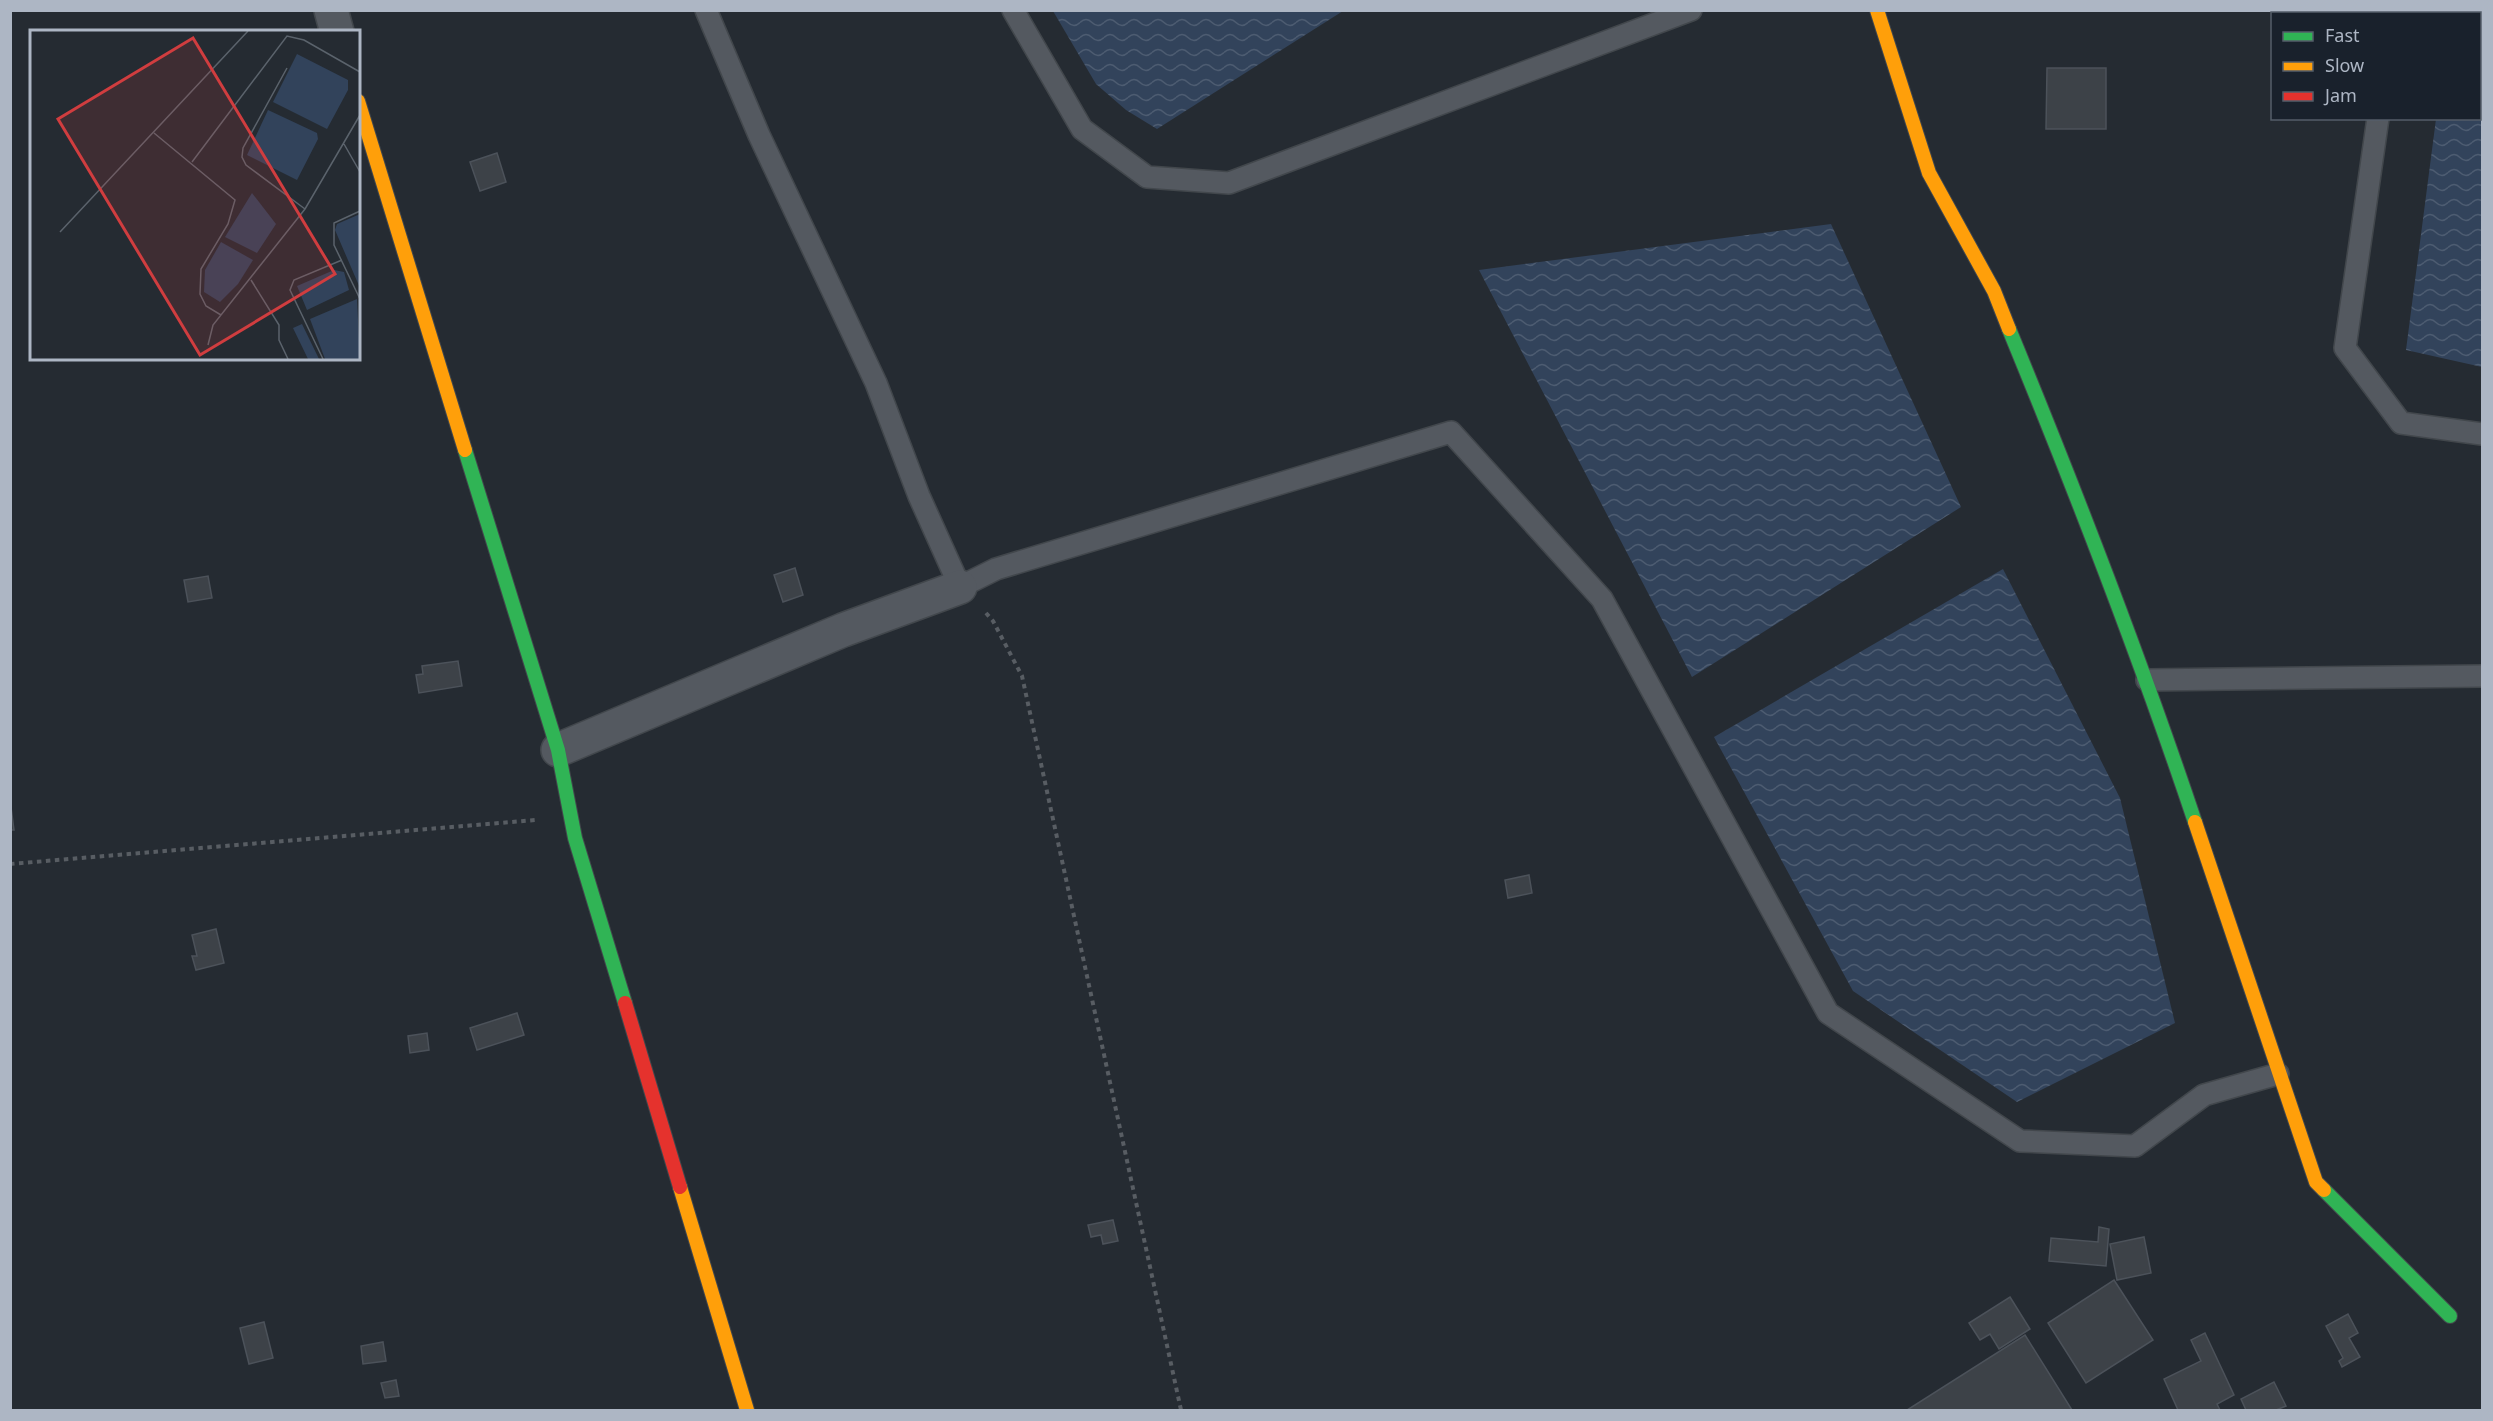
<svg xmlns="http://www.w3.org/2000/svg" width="2493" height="1421" viewBox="0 0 2493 1421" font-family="'Noto Sans',sans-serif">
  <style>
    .water { fill: url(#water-waves) }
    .building { fill: #3d4248; stroke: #4c525a; stroke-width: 1.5 }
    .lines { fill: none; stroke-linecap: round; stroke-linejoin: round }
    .lane-casing { stroke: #42474c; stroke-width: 24 }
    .street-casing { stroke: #42474c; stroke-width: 36 }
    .fast-casing { stroke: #42474c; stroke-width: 16 }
    .slow-casing { stroke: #42474c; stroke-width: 16 }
    .jam-casing { stroke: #42474c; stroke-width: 16 }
    .path { stroke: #585d63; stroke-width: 4; stroke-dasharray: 4.5 4.5; stroke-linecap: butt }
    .lane { stroke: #545960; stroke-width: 21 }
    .street { stroke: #545960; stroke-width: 33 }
    .fast { stroke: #30b455; stroke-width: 14 }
    .slow { stroke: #ff9f0a; stroke-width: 14 }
    .jam { stroke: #e5322d; stroke-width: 14 }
    .inset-road { fill: none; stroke: #5b636c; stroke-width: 1.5 }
    .view { fill: #d03d3f; fill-opacity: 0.15; stroke: #d03d3f; stroke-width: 3 }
    .inset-edge { fill: none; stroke: #adb6c4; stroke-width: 3 }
  </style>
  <defs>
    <pattern id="water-waves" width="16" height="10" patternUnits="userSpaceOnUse" patternTransform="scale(1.5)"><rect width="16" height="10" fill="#32435b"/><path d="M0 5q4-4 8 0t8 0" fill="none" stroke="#4d5c71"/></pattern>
  </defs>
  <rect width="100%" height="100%" fill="#252b32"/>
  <g class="water">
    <polygon points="1053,11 1343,11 1157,129 1126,110 1096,84"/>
    <polygon points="2449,11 2482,11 2482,367 2406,350 2436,119 2480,118 2480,14 2449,13"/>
    <polygon points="1831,224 1961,507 1692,677 1479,270"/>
    <polygon points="2003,569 2120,798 2175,1023 2017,1102 1853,991 1714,737"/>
  </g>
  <g class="building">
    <polygon points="2047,68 2106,68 2106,129 2046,129"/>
    <polygon points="497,153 506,182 480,191 470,162"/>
    <polygon points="795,568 803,595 783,602 774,575"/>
    <polygon points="208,576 212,598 188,602 184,580"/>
    <polygon points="458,661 462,686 419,693 416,675 423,674 422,666"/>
    <polygon points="11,807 14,830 10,830 10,807"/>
    <polygon points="1529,875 1532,893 1508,898 1505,880"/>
    <polygon points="216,929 224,963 196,970 192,956 197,956 192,935"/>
    <polygon points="517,1013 524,1035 477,1050 470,1028"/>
    <polygon points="427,1033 429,1050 410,1053 408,1036"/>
    <polygon points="1113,1220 1118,1241 1103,1244 1101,1235 1091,1237 1088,1225"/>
    <polygon points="2099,1227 2109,1229 2106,1266 2049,1261 2051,1238 2098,1242"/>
    <polygon points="2144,1237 2151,1273 2117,1280 2110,1244"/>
    <polygon points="2114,1280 2153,1340 2086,1383 2048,1323"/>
    <polygon points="2010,1297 2030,1329 1999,1349 1990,1334 1980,1340 1969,1323"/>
    <polygon points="2348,1314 2358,1333 2349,1338 2360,1357 2342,1367 2339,1361 2343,1358 2326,1326"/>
    <polygon points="264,1322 273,1358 249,1364 240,1328"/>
    <polygon points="2205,1333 2234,1395 2217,1404 2220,1410 2178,1410 2164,1379 2201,1361 2191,1340"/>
    <polygon points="2025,1335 2072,1410 1907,1410"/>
    <polygon points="383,1342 386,1361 363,1364 361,1346"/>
    <polygon points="396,1380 399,1396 385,1398 381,1383"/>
    <polygon points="2274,1382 2286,1406 2276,1410 2246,1410 2241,1399"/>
  </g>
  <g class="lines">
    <defs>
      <g id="lane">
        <polyline points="706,10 759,135 876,383 919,496 960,587 996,569 1451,432 1602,599 1828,1013 2020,1141 2135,1146 2204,1095 2278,1074"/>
        <polyline points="1013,10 1082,129 1147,177 1229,183 1691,10"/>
        <polyline points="2394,14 2394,10"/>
        <polyline points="2378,118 2345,348 2401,423 2482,434"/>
        <polyline points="2147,680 2482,676"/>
      </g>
      <g id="street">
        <polyline points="331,10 337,32"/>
        <polyline points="558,750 843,630 960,587"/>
      </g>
      <g id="fast">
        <path d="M2009,329C2076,492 2139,655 2195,822"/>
        <polyline points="465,450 558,750 575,838 625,1003"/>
        <polyline points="2324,1190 2450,1316"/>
      </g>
      <g id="slow">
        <polyline points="1877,10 1929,173 1994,291 2009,329"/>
        <polyline points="358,101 465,450"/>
        <polyline points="2195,822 2316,1182 2324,1190"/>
        <polyline points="680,1187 747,1410"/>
      </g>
      <polyline id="jam" points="625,1003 680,1187"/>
    </defs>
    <use href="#lane" class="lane-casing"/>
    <use href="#street" class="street-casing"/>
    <use href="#fast" class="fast-casing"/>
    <use href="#slow" class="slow-casing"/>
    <use href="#jam" class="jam-casing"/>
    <g class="path">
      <polyline points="986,613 993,621 1022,676 1181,1410"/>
      <polyline points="10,864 535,820"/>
    </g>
    <use href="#lane" class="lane"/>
    <use href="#street" class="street"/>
    <use href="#fast" class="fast"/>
    <use href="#slow" class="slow"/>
    <use href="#jam" class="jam"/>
  </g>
  <g transform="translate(30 30)">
    <rect width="330" height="330" fill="#252b32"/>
    <path d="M267,24L318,50V60L297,99L243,72ZM238,80L287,103L288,109L267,150L217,125ZM222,163L246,194L227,223L195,207ZM330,184V258L305,200L307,194ZM191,212L223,230L208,254L190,272L174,262L175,240ZM304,240L314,242L319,260L277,280L267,256ZM327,269L330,329H295L280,289ZM272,294L289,329H278L263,298Z" fill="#32435b"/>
    <path class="inset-road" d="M257,38L213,118L212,127L216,135L275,179M124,103L205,170L198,194L171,239L170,264L176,276L191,285M314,114L330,142M162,132L257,6L274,10L330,42M330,181L304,193V215L330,269M30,202L218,1M221,250L249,295V310L258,329M178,315L183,295L275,179L330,85M293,329L260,260L264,250L312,230"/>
    <path class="view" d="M163,8L305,244L170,325L28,89Z"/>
    <rect width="330" height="330" class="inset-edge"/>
  </g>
  <rect width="2493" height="1421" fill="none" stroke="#adb6c4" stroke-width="24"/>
  <rect x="2271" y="12" width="210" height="108" fill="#19212c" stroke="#545d69" stroke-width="1.5"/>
  <rect x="2283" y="32" width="30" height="9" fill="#30b455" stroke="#545d69" stroke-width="1.5"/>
  <text x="2325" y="42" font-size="18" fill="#adb6c4">Fast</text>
  <rect x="2283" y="62" width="30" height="9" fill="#ff9f0a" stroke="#545d69" stroke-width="1.5"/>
  <text x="2325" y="72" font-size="18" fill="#adb6c4">Slow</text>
  <rect x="2283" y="92" width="30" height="9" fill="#e5322d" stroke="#545d69" stroke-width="1.5"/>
  <text x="2325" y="102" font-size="18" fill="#adb6c4">Jam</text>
</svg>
